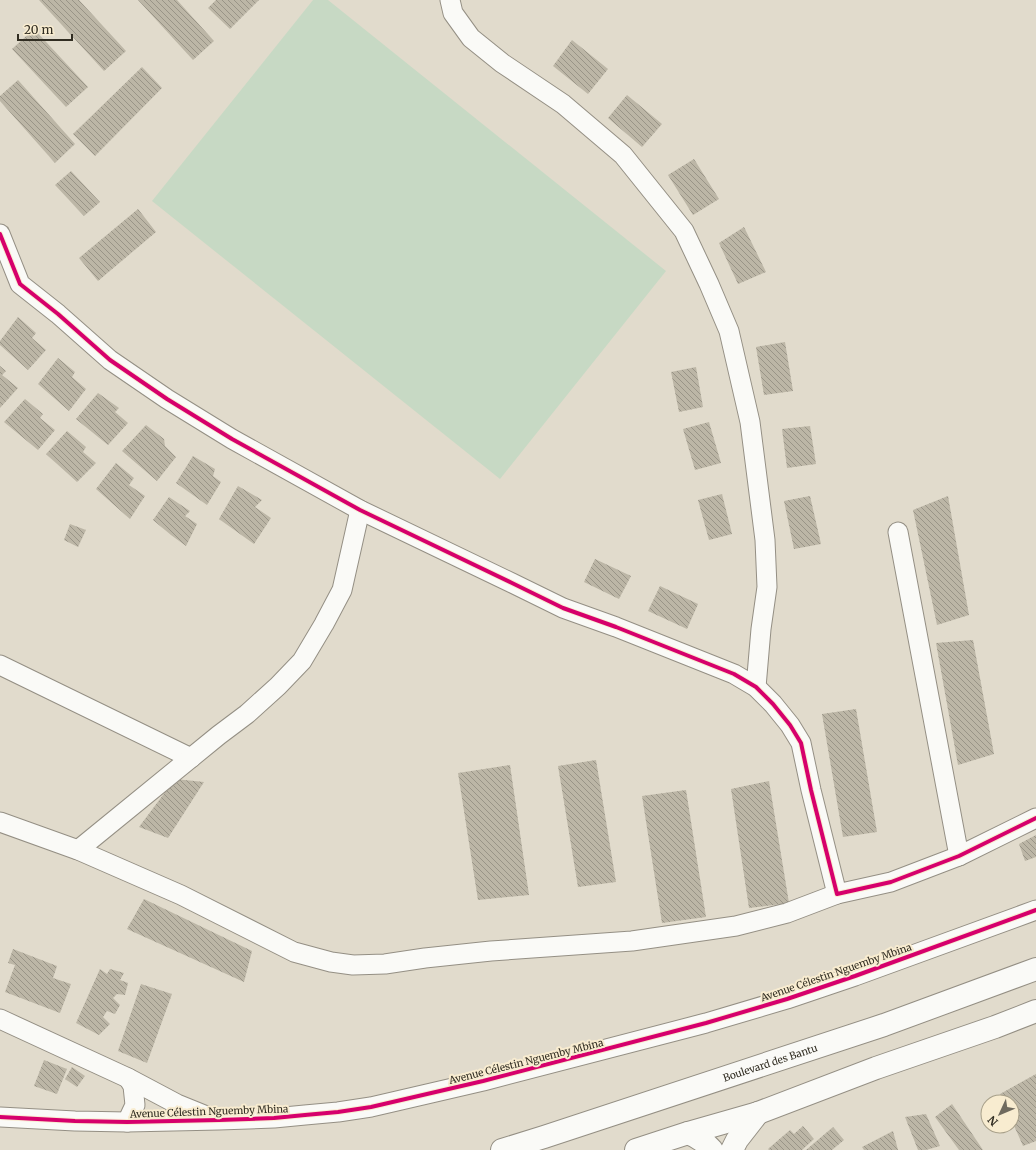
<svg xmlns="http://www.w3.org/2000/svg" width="1036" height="1150" viewBox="0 0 1036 1150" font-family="Merriweather,serif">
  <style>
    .pitch { fill: #c7d9c4 }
    .building { fill: url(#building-back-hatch) }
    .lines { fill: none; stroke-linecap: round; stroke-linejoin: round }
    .minor-casing { stroke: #948f84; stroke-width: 21 }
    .highway-casing { stroke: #948f84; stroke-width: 24 }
    .minor { stroke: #fafaf7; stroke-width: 19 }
    .highway { stroke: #fafaf7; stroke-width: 22 }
    .cycleway-casing { stroke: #f8ecd0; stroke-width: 6 }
    .cycleway { stroke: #d6006c; stroke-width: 4 }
    .labels { text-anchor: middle; stroke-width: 4; stroke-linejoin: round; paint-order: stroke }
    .street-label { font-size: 10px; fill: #312d22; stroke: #f8ecd0 }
  </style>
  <defs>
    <pattern id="building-back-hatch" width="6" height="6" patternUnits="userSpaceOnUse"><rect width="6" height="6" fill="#bcb6a6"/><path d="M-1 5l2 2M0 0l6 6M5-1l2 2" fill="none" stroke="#999487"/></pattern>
  </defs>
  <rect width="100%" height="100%" fill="#e1dbcc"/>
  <polygon class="pitch" points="313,0 328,0 666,271 500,479 152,201"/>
  <g class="building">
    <polygon points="39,0 79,0 126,51 104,71"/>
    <polygon points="138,0 177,0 214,41 193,60"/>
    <polygon points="216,0 259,0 230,29 208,8"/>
    <polygon points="34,29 88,87 66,107 12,49"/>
    <polygon points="572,40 608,69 588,94 553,66"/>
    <polygon points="142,67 162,88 95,156 73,134"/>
    <polygon points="18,80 75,144 55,163 0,101 0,96"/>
    <polygon points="627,95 662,124 642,147 608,118"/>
    <polygon points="694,159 719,199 693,215 668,175"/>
    <polygon points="71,171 100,202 84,216 55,185"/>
    <polygon points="138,209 156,232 98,281 79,258"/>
    <polygon points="744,227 766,272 738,284 719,243"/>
    <polygon points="18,317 36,333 32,338 46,350 28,370 0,345 0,341"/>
    <polygon points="785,342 793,391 764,395 756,347"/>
    <polygon points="58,358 75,372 72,377 86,389 69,411 38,384"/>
    <polygon points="0,366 6,371 2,375 18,388 0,408"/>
    <polygon points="696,367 703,407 679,412 671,372"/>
    <polygon points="98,393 119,408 115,412 128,423 108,445 76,419"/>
    <polygon points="25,399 43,414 40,418 55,430 38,450 4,422"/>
    <polygon points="709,422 721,463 695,470 683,429"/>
    <polygon points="146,425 164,439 165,446 176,457 157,481 122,451"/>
    <polygon points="810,426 816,464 787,468 782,429"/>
    <polygon points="67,431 86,447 83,452 96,463 77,482 46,454"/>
    <polygon points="193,456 215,469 213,476 221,482 207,505 176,483"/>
    <polygon points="116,463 134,478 129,485 145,496 130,519 96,489"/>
    <polygon points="238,486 262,500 255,507 271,518 254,544 219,519"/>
    <polygon points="722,494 732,534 709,540 698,500"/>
    <polygon points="810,496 821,544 794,549 784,501"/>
    <polygon points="948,496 969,615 937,625 913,510"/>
    <polygon points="169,497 190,511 185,516 197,524 186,546 171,535 153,520"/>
    <polygon points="70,524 86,530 78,547 64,540"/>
    <polygon points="595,559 631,576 619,599 584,582"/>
    <polygon points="660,586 698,604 687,629 648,611"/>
    <polygon points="973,640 994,754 958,765 936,643"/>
    <polygon points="856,709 877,832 843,837 822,714"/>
    <polygon points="596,760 616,882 578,887 558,766"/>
    <polygon points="510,765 529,895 478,900 458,773"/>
    <polygon points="175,779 204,782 168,838 139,827"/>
    <polygon points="769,781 789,903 749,908 731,789"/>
    <polygon points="686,790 706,917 662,923 642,796"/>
    <polygon points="1036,835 1036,857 1025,861 1019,844"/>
    <polygon points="144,899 252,951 244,982 127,929"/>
    <polygon points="13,949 57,966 53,978 71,984 60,1013 5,992 15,965 8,963"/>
    <polygon points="100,969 107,974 110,969 124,973 120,980 128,983 125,995 117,994 113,998 120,1005 115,1014 107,1011 103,1017 110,1024 99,1035 76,1023"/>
    <polygon points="141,984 172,994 147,1063 118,1051"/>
    <polygon points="44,1060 67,1069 57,1094 34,1086"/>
    <polygon points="72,1067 85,1076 77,1087 65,1079"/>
    <polygon points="1036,1074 1036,1141 1023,1146 1012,1121 1012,1102 1004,1102 1000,1094"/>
    <polygon points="952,1104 983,1150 959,1150 935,1117"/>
    <polygon points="926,1114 940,1146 926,1150 918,1150 905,1117"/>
    <polygon points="803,1126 814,1139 802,1150 769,1150 768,1149 790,1130 794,1134"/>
    <polygon points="833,1127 844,1140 832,1150 806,1150"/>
    <polygon points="893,1131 898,1150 864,1150 862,1147"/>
  </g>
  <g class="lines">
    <defs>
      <g id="minor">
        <polyline points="450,0 453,13 471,38 502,63 563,104 623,155 684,231 709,284 729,331 750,422 765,540 767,587 761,629 756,687"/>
        <polyline points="0,234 20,284 58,314 110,360 167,399 232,439 360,510 512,583 563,608 616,627 734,674 756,687 773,704 790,725 801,743 811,790 837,894 891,882 959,856 1036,818"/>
        <polyline points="898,532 959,856"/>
        <polyline points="0,665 191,758"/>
        <polyline points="0,822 78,850 181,895 294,952 331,962 353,965 385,964 425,958 491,951 632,941 736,926 787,913 837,894"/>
        <polyline points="78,850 219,735 247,714 278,686 302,661 324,624 342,590 360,510"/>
        <polyline points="0,1019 128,1078 177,1104 209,1117"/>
        <polyline points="0,1117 75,1121 127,1122 219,1120 274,1118 305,1115 338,1112 371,1107 483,1081 706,1023 787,999 855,976 1036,910"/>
        <polyline points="127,1122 135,1105 133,1086 128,1078"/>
      </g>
      <g id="highway">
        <path d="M688,1133C698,1137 705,1142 712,1150"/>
        <path id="s1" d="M502,1150L544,1137L884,1025L1036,969"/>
        <polyline points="636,1150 688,1133 758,1113 876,1068 995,1027 1036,1011"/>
        <polyline points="732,1150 737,1140 758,1113"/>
      </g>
    </defs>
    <use href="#minor" class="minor-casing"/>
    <use href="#highway" class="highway-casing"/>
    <use href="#minor" class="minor"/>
    <use href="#highway" class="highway"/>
    <defs>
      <g id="cycleway">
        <polyline points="0,234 20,284 58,314 110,360 167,399 232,439 360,510 512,583 563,608 616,627 734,674 756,687 773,704 790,725 801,743 811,790 837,894 891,882 959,856 1036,818"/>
        <polyline points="0,1117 75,1121 127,1122 219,1120 274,1118 305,1115 338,1112 371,1107 483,1081 706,1023 787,999 855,976 1036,910"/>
      </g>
    </defs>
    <use href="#cycleway" class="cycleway-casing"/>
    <use href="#cycleway" class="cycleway"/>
  </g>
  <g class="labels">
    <g class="street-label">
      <text transform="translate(836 972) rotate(-19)" y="4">Avenue Célestin Nguemby Mbina</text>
      <text transform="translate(526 1061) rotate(-14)" y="4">Avenue Célestin Nguemby Mbina</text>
      <text dy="4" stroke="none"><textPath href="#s1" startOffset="282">Boulevard des Bantu</textPath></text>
      <text transform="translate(209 1111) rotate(-2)" y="4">Avenue Célestin Nguemby Mbina</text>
    </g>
  </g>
  <g transform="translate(1000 1114) rotate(226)"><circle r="19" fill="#f8ecd0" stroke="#a8a08a"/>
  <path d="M0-3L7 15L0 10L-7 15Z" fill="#6f6a5e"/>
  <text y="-6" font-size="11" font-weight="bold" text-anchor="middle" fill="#312d22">N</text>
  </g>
  <path d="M18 34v6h54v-6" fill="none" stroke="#312d22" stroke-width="2"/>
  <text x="24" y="34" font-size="12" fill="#312d22" stroke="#f8ecd0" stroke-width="3" paint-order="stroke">20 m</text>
</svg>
